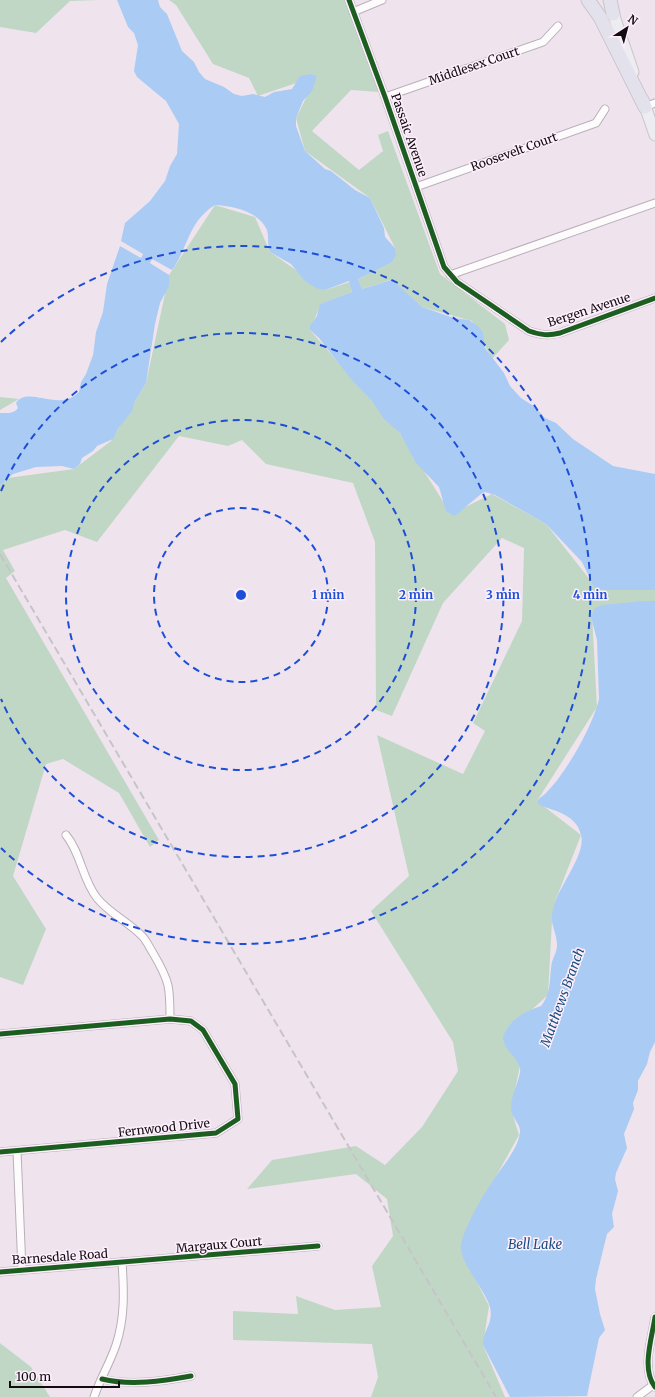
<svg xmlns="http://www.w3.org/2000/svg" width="655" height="1397" viewBox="0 0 655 1397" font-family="Merriweather,serif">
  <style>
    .green { fill: #c1d7c5 }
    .water { fill: #aacbf3 }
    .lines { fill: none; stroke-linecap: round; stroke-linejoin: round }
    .street-casing { stroke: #b8b0b8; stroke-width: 9 }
    .primary-casing { stroke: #cac5c9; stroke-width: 13 }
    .highway-casing { stroke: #cac5c9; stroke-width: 15 }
    .street { stroke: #fdfbfc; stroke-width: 7 }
    .primary { stroke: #edecf1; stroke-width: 11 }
    .highway { stroke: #e3e1eb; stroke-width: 13 }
    .rail { stroke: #c7c4c7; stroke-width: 2; stroke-dasharray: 8 4; stroke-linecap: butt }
    .cycleway-casing { stroke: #feeffd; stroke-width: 8 }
    .cycleway { stroke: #1b5e20; stroke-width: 5 }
    .ring { fill: none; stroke: #1d4ed8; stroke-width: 2; stroke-dasharray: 7 5 }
    .labels { text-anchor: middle; stroke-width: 3; stroke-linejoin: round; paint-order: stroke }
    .street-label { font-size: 12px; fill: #120c11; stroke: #feeffd }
    .water-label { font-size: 13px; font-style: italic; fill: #174d7d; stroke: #feeffd }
    .centre { fill: #1d4ed8; stroke: #feeffd; stroke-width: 2 }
    .ring-label { font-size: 12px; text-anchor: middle; font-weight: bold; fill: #1d4ed8; stroke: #feeffd; stroke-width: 3; stroke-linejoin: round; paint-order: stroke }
  </style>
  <rect width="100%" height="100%" fill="#efe4ee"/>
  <g class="green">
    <polygon points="0,0 99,0 70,1 36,33 0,27"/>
    <polygon points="169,0 347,0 379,92 351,90 312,131 359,170 383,151 378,135 388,131 440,274 505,324 509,340 492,359 472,321 422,307 390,280 362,289 358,279 391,263 395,248 370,198 305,151 296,118 317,76 258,96 249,78 213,64 176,5"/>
    <polygon points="215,205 255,217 270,252 325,290 350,282 352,292 321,304 310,330 400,433 451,514 492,494 546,524 598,590 655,588 655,606 592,614 597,707 537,801 581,835 556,899 552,921 548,995 503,1036 520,1066 511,1109 519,1135 474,1216 461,1250 489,1306 483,1345 505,1397 371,1397 378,1377 372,1344 233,1340 233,1311 298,1314 296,1296 335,1310 381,1307 372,1266 393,1236 387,1199 356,1174 247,1189 272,1160 356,1146 385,1165 422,1127 458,1071 453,1042 371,911 409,876 377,735 463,774 485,731 473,723 522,621 524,548 502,538 443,603 392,716 376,710 375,542 353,483 266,464 242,440 228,446 179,436 97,542 65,530 3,550 15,571 6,578 159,840 150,847 119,793 63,759 46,764 13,876 46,929 23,985 0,977 0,479 74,469 111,441 146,383 169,275"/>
    <polygon points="0,397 19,399 0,410"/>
    <polygon points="0,1343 31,1367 50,1397 0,1397"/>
  </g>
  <g class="water">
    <path d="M117,0H158L160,7L167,14L182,51L194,62L199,72L205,79L224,87L234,94L242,96L253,94L265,97L274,92L292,89L300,76L310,74L317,76L312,91L303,101L296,118V126L305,151L325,169L331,171L355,190L370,198L384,228L385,237L395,248L396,255L391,263L358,279L362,289L391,280L400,287L422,307L454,318L469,320L479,327L483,333L485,348L504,373L510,386L521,398L535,407L545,418L556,423L573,439L613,466L655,474V590H598L594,587L582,562L546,524L495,495L485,492L481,494L456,515L454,516L446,511L439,487L416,463L400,433L384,419L372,401L351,379L319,338L310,330V326L317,316L320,304L352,292L349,281L325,290L316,288L305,281L291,264L270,252C267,245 269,237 267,230C259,211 232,206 215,205C188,222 189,246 172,270L152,259L150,263L169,275V286L160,303L155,324L146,383L134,403L132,411L118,429L113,439L97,446L93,451L82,458L80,464L74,469L62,466L36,467L13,474L0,485V413C6,413 14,414 18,408L16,403C28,385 59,413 79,392L81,382L86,374L93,355L96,332L103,312L107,284L120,246L141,258L143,254L121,241L125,223L150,201L165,181L170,166L177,154L179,124L166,101L137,77L134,71L138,45L134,33L128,27Z"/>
    <path d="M644,601H655V1042L650,1052L647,1064L638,1081V1090L633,1103L634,1109L624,1134L627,1148L616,1173L615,1179L618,1191L612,1214L614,1227L607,1234L596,1279L595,1289L600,1314L605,1330L599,1338L587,1396L510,1397L483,1345C482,1331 494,1324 490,1307C485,1289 458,1261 461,1244C465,1226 483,1195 494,1179C503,1165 519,1148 520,1131C520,1123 511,1117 511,1109C510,1096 522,1076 520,1068C517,1056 503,1050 503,1036C511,1019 523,1012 541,1006C552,993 549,977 552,962C554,956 557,951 557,945C557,936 553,929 552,921C551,916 554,905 556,900C562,883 586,853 581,835C577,815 555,811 539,805L537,801C540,797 543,796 546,793C566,773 593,726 599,699L597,640L591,617L595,608L602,605Z"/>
  </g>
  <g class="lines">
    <defs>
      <g id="street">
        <path d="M349,0L385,97L444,267L457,282L529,331C541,335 548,336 560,333L655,298"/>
        <polyline points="353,12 382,0"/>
        <polyline points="385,97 543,42 558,26"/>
        <polyline points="645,107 655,103"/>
        <polyline points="416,187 596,123 605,109"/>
        <polyline points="450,275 655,203"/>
        <path d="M66,835C81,853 82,879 97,898C109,913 127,921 141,935C146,939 149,947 153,953C170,982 170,987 170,1019"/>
        <polyline points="0,1034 170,1019 191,1021 203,1030 235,1084 238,1119 216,1133 0,1152"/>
        <polyline points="17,1151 22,1270"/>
        <polyline points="0,1272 318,1246"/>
        <path d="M655,1317C652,1338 641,1369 655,1387"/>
        <path d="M102,1379C131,1386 163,1381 191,1376"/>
        <path d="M94,1397C100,1379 110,1363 116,1345C125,1318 124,1291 122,1262"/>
        <polyline points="637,1397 653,1385"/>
      </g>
      <g id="primary">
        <polyline points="611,7 633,72"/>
        <polyline points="643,100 655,135"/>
      </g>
      <g id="highway">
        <polyline points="588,0 600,17 645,107"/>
        <polyline points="610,0 613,14"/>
      </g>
    </defs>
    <use href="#street" class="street-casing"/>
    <use href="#primary" class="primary-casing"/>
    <use href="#highway" class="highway-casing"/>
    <use href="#street" class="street"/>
    <use href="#primary" class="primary"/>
    <use href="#highway" class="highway"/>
    <polyline class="rail" points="0,554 496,1397"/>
    <defs>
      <g id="cycleway">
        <path d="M349,0L385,97L444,267L457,282L529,331C541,335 548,336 560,333L655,298"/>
        <polyline points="0,1034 170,1019 191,1021 203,1030 235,1084 238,1119 216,1133 0,1152"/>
        <polyline points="0,1272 318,1246"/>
        <path d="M655,1317C652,1338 641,1369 655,1387"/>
        <path d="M102,1379C131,1386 163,1381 191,1376"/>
      </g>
    </defs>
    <use href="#cycleway" class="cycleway-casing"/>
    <use href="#cycleway" class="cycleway"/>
  </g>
  <g class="ring">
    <circle cx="241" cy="595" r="87"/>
    <circle cx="241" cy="595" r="175"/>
    <path d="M1 491A262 262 0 1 1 1 699"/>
    <path d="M1 342A349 349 0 1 1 1 848"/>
  </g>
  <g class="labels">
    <g class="street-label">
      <text transform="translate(474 66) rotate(-19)" y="4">Middlesex Court</text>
      <text transform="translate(409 135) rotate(71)" y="4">Passaic Avenue</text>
      <text transform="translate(514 152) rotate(-20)" y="4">Roosevelt Court</text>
      <text transform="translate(589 310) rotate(-18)" y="4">Bergen Avenue</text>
      <text transform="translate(164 1128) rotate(-6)" y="4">Fernwood Drive</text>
      <text transform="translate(219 1245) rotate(-5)" y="4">Margaux Court</text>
      <text transform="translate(60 1257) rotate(-4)" y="4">Barnesdale Road</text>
    </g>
    <g class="water-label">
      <text transform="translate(562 997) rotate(-70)" y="5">Matthews Branch</text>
      <text x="535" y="1249">Bell Lake</text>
    </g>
  </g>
  <circle cx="241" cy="595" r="6" class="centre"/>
  <g class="ring-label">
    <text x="328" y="599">1 min</text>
    <text x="416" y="599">2 min</text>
    <text x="503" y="599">3 min</text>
    <text x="590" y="599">4 min</text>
  </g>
  <g transform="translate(627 28) rotate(36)" stroke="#feeffd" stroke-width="3" paint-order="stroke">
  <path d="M0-3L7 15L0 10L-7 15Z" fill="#120c11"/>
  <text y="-6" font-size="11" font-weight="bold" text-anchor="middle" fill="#120c11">N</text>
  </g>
  <path d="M10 1381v6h109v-6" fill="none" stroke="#120c11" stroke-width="2"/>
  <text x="16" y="1381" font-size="12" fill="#120c11" stroke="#feeffd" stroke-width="3" paint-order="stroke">100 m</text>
</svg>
